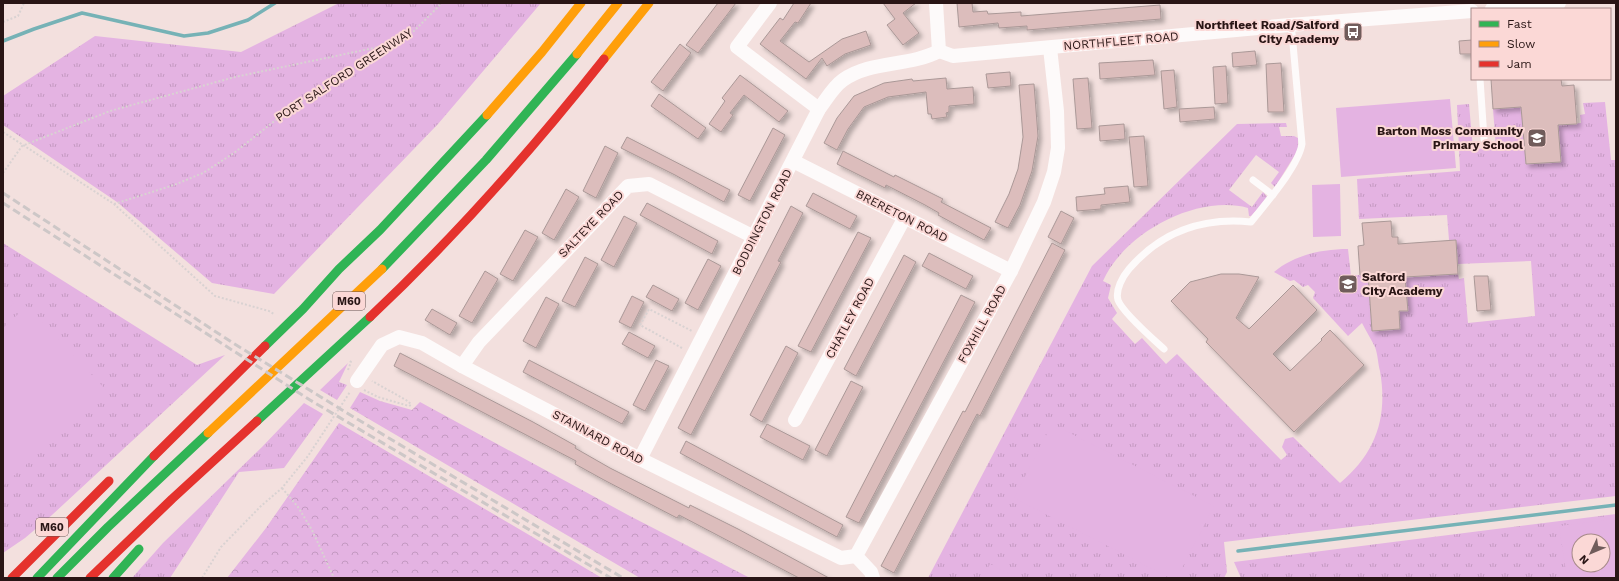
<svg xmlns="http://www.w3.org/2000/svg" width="1619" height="581" viewBox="0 0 1619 581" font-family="'Work Sans',sans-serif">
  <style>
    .grass { fill: url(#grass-tufts); fill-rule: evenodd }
    .forest { fill: url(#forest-crowns) }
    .garden { fill: #e4b3e2; fill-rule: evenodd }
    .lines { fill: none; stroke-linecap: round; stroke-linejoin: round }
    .stream { stroke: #76b2b6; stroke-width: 3.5 }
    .building { fill: #dcbdbc; stroke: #aa9897; filter: url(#shadow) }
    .path { stroke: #d9d2d2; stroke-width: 2; stroke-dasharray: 2 2; stroke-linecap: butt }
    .lane { stroke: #fdfafa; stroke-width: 7 }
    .street { stroke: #fdfafa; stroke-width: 14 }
    .fast { stroke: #30b455; stroke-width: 9 }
    .slow { stroke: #ff9f0a; stroke-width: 9 }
    .jam { stroke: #e5322d; stroke-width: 9 }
    .rail { stroke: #cdc7c7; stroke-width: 3; stroke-dasharray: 8 4; stroke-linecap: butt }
    .labels { text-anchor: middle; stroke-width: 4; stroke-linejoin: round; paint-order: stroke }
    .shield { fill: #fbd8d6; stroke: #68504f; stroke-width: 1 }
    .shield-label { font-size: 11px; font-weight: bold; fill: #291515 }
    .poi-label { font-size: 12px; font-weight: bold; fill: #291515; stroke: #fbd8d6; text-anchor: end }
    .street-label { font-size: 12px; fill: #291515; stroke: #fbd8d6 }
  </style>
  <defs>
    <pattern id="grass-tufts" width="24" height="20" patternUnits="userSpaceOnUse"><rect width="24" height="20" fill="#e4b3e2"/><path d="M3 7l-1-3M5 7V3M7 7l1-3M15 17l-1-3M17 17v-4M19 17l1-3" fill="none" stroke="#c499c1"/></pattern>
    <pattern id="forest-crowns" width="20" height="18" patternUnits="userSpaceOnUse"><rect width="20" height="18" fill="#e4b3e2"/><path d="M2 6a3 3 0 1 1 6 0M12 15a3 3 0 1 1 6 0" fill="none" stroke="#c499c1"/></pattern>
    <filter id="shadow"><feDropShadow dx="3.5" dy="3.5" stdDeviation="2" flood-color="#0004"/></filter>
  </defs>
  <rect width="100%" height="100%" fill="#f3e0de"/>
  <g class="grass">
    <polygon points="339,3 541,3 438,124 274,294 212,283 117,202 3,125 3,96 95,36 241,52"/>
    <path d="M1605,102L1611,160H1616V496L1224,542L1227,572L1224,578H928L1092,266L1237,124L1286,123L1287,127H1279L1281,136H1294L1298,138V150L1275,187L1271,183L1279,172L1256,155L1229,190L1252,207L1263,192L1268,198L1251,216H1249L1248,208C1197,194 1124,233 1103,281L1111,285L1108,298L1117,313L1112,319L1135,344L1142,338L1166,364L1177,354L1281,460L1287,455L1282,447L1285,439L1293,437L1340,483C1376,453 1388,417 1380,371C1378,364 1378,355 1375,347C1371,339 1366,331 1362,323L1348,336L1313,298L1315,292L1308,285L1303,287L1294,280L1290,281L1274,272C1294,255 1322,249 1348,249L1351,276L1368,274L1372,331L1400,329L1399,311H1407L1396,278L1458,274L1459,279L1464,278L1468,323L1535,316L1531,261L1458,264L1456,240H1449L1447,215L1359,219L1357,179L1460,171L1457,105L1469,104L1473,149L1496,148L1493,109L1521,107L1526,164L1561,162L1558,125L1581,123L1580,115L1585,114L1583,103Z"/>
    <polygon points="3,243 197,365 225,355 52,515 25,538 3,553"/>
    <polygon points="348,363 339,382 347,385 337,400 320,390"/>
    <polygon points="304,403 323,414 284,468 239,472 170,578 132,578 163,543 262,447"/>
    <path d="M1616,514V578H1241L1234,562ZM1579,541H1603V565H1579Z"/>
  </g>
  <g class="forest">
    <polygon points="360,392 380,401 412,410 420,402 628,515 750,578 640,578 350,408"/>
    <polygon points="339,423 602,578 227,578 266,528"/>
  </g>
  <g class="garden">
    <polygon points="1450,99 1456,168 1341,177 1336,108"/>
    <polygon points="1340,184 1341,236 1313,237 1312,185"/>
    <polygon points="3,290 14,303 3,313"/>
    <polygon points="27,306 106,390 3,486 3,328"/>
    <polygon points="1052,424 1214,506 1177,578 1170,578 1014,498"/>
    <path d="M1616,519V578H1567L1559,526ZM1579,541H1603V565H1579Z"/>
    <polygon points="990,564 1017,578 983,578"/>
  </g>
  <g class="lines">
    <g class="stream">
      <polyline points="3,41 34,29 82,13 184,36 208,33 248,20 275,3"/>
      <polyline points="1238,551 1616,505"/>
    </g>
  </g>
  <g class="building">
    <polygon points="718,3 736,3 698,53 686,45"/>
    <polygon points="794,3 811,3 798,23 795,22 780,41 809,62 842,39 866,31 871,45 845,54 827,66 822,58 806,79 760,44 780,18 783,20"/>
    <polygon points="883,3 916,3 903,13 919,33 903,45 887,25 895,19"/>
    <polygon points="957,3 972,3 973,12 987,11 988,14 1021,12 1021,16 1160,5 1161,19 1027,30 1027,26 999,28 998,23 959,27"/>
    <polygon points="1472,40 1472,54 1460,54 1459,41"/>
    <polygon points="680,44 691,53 663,91 651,82"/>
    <polygon points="1255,51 1257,65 1233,67 1232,53"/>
    <polygon points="1153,60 1155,75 1100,79 1099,63"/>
    <polygon points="1281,63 1284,112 1268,112 1266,64"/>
    <polygon points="1226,66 1228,103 1215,104 1213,67"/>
    <polygon points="1174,70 1177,107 1164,109 1161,71"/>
    <polygon points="1010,72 1011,86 988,88 986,74"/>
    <polygon points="740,75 788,111 779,122 744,95 730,113 733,115 721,132 709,124 725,101 722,98"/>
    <polygon points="946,78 947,89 973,87 974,104 949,106 949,112 946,113 947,117 932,119 931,114 928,114 926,92 888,97 864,107 848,129 837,150 824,143 837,118 854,96 884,83 912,79 913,81"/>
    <polygon points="1088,78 1092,128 1077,129 1073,79"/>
    <polygon points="1491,79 1561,79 1562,86 1574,85 1577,124 1558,125 1561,162 1526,164 1521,107 1493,109"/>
    <polygon points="1034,84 1038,136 1032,171 1020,205 1008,228 995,222 1009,194 1018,169 1023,137 1019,85"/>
    <polygon points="659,94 706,128 698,139 651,106"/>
    <polygon points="1214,107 1215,119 1180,122 1179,109"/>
    <polygon points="1124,124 1125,139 1100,141 1099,126"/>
    <polygon points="773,128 785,135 750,201 738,195"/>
    <polygon points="1144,136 1148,186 1134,187 1129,137"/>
    <polygon points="627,137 730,190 724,202 675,175 621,148"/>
    <polygon points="605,146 618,153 596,198 583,191"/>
    <polygon points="843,151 894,177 895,175 943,199 941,202 991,228 984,240 938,215 939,213 925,205 886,185 885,188 837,164"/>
    <polygon points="1128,186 1130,202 1101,205 1101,209 1077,211 1076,197 1105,194 1104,188"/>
    <polygon points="566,189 579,197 554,240 542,233"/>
    <polygon points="813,193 857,216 850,229 806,206"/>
    <polygon points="647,203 718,241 712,254 640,215"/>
    <polygon points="791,206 803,213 778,261 781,262 691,435 678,428"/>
    <polygon points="1061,211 1074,218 1061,244 1048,237"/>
    <polygon points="624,216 637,223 614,267 601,260"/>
    <polygon points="1391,221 1392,237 1398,237 1398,244 1456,240 1458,274 1405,277 1408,311 1399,311 1400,329 1372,331 1368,274 1360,275 1358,246 1364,245 1362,223"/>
    <polygon points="525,230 538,237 513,281 500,274"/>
    <polygon points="858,232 871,238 811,352 798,346"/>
    <polygon points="1052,243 1065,250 980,416 977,414 894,573 881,566 963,411 965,412"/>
    <polygon points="929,253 973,276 966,289 922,266"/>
    <polygon points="904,255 916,262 856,376 844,369"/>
    <polygon points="585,257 598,264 575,307 562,301"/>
    <polygon points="708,259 721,266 698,310 685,303"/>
    <polygon points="485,271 498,279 472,323 459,316"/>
    <polygon points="1221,274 1239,274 1259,277 1236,318 1249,329 1293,285 1317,310 1273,354 1290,371 1322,340 1321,339 1330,330 1364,365 1294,432 1206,342 1208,339 1171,301 1190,282"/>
    <polygon points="1474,276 1488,276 1491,310 1477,311"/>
    <polygon points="653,285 679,299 672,311 646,297"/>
    <polygon points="961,295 975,302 859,523 846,517"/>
    <polygon points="632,296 644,302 631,328 619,322"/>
    <polygon points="546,297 559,304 536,348 523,341"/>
    <polygon points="432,309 457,323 450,335 425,320"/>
    <polygon points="629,332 655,346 648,358 622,344"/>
    <polygon points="786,346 798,353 762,422 750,415"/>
    <polygon points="400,353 533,422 576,446 575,448 610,468 689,508 690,505 738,529 829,578 799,578 679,515 677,518 604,480 575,464 576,461 394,366"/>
    <polygon points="529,360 629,412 622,424 523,372"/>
    <polygon points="656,360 669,366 645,411 633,405"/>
    <polygon points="851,381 863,387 827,456 815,450"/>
    <polygon points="767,424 810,446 803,460 760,437"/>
    <polygon points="686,441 843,525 837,537 680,453"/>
  </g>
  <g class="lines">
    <g class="path">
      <polyline points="3,22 18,16 24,3"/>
      <polyline points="3,132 114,204 215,296 269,311 274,314"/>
      <polyline points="3,173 22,146 110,111 235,77 398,43"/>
      <polyline points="114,204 174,185 203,173 234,153 282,115 328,83 398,43 414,31 442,3"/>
      <polyline points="682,348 640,325 649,309 692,331"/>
      <polyline points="348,370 351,362 349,360"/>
      <polyline points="364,390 378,397 409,406 411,405 411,404 406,400 372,381"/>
      <polyline points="282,488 298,507 312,530 334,578"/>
      <polyline points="202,578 221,547 261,506 282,488 308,456 350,392"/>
    </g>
    <g class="lane">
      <polyline points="1480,79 1484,139"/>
      <polyline points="1253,180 1273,195"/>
      <path d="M1164,349C1153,339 1122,312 1118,300C1115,290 1123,276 1129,269C1161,232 1201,217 1251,222C1266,203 1298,167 1302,144L1292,33L1290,25"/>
    </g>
    <g class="street">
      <polyline points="770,3 737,47 819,109"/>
      <polyline points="936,3 939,51"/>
      <polyline points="1492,9 1559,3"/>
      <polyline points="939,51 953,56 1290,25 1472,11"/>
      <polyline points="793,161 1011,271"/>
      <polyline points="462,366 479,342 628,186 649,184 754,237"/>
      <polyline points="357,381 382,345 399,337 422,343 462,366 640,459 841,558 856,556"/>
      <polyline points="795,420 905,217"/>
      <path d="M640,459L819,109C826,100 833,87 843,80C871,60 909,67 939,51"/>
      <polyline points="873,578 871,572 856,556 1011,271 1044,202 1054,172 1058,148 1057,111 1050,48"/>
    </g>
    <g class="fast">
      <polyline points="382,269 486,160 577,54"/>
      <polyline points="265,346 303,309 339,269 380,230 487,115"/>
      <polyline points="257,421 370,317"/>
      <polyline points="37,578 154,456"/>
      <polyline points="57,578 108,527 208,433"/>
      <polyline points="113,578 139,549"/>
    </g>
    <g class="slow">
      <polyline points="577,54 618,3"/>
      <polyline points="604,59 649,3"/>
      <polyline points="487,115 542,52 581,3"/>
      <polyline points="208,433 382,269"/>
    </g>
    <g class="jam">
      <path d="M370,317C455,237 532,150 604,59"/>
      <polyline points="154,456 265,346"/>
      <polyline points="12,578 109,481"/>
      <polyline points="90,578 172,499 257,421"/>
    </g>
    <g class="rail">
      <polyline points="3,193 233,343 347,413 623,578"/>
      <polyline points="3,203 310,400 611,578"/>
    </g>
  </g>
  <defs>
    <symbol id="bus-square" viewBox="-11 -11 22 22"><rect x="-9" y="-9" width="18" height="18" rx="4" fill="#705c5b" stroke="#fbd8d6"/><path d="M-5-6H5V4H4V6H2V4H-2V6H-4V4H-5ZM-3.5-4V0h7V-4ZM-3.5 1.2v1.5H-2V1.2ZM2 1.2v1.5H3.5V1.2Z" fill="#fff"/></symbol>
    <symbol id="school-square" viewBox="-11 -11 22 22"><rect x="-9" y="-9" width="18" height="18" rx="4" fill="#705c5b" stroke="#fbd8d6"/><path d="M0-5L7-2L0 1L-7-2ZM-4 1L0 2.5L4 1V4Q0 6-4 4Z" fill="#fff"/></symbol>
  </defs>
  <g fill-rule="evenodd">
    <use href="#bus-square" x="1342" y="21" width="22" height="22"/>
    <use href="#school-square" x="1526" y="127" width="22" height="22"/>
    <use href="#school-square" x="1337" y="273" width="22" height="22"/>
  </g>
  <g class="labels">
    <g class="shield">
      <rect x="333" y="292" width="32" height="18" rx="3"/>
      <rect x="36" y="518" width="32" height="18" rx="3"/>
    </g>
    <g class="shield-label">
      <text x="349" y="305">M60</text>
      <text x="52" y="531">M60</text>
    </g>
    <g class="poi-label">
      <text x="1339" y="29">Northfleet Road/Salford<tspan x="1339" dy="14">City Academy</tspan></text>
      <text x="1523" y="135">Barton Moss Community<tspan x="1523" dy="14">Primary School</tspan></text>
      <text x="1362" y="281" text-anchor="start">Salford<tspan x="1362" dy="14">City Academy</tspan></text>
    </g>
    <g class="street-label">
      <text transform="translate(1121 41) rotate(-5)" y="4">NORTHFLEET ROAD</text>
      <text transform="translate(344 75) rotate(-33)" y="4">PORT SALFORD GREENWAY</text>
      <text transform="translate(902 216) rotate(27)" y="4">BRERETON ROAD</text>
      <text transform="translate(762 222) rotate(-63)" y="4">BODDINGTON ROAD</text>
      <text transform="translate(591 224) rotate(-46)" y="4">SALTEYE ROAD</text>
      <text transform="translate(850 318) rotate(-62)" y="4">CHATLEY ROAD</text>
      <text transform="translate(982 324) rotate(-61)" y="4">FOXHILL ROAD</text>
      <text transform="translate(598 437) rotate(28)" y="4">STANNARD ROAD</text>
    </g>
  </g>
  <rect width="1619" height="581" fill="none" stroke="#291515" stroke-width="8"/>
  <rect x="1471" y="8" width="140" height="72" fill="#fbd8d6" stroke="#a78a89"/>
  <rect x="1479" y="21" width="20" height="6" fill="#30b455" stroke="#a78a89"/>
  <text x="1507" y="28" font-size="12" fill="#291515">Fast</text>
  <rect x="1479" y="41" width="20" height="6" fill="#ff9f0a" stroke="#a78a89"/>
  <text x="1507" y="48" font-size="12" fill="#291515">Slow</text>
  <rect x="1479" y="61" width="20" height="6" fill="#e5322d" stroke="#a78a89"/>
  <text x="1507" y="68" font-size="12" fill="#291515">Jam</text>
  <g transform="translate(1591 553) rotate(226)"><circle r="19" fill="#fbd8d6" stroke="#a78a89"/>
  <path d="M0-3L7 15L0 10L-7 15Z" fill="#705c5b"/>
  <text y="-6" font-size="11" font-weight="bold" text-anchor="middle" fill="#291515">N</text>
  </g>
</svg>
